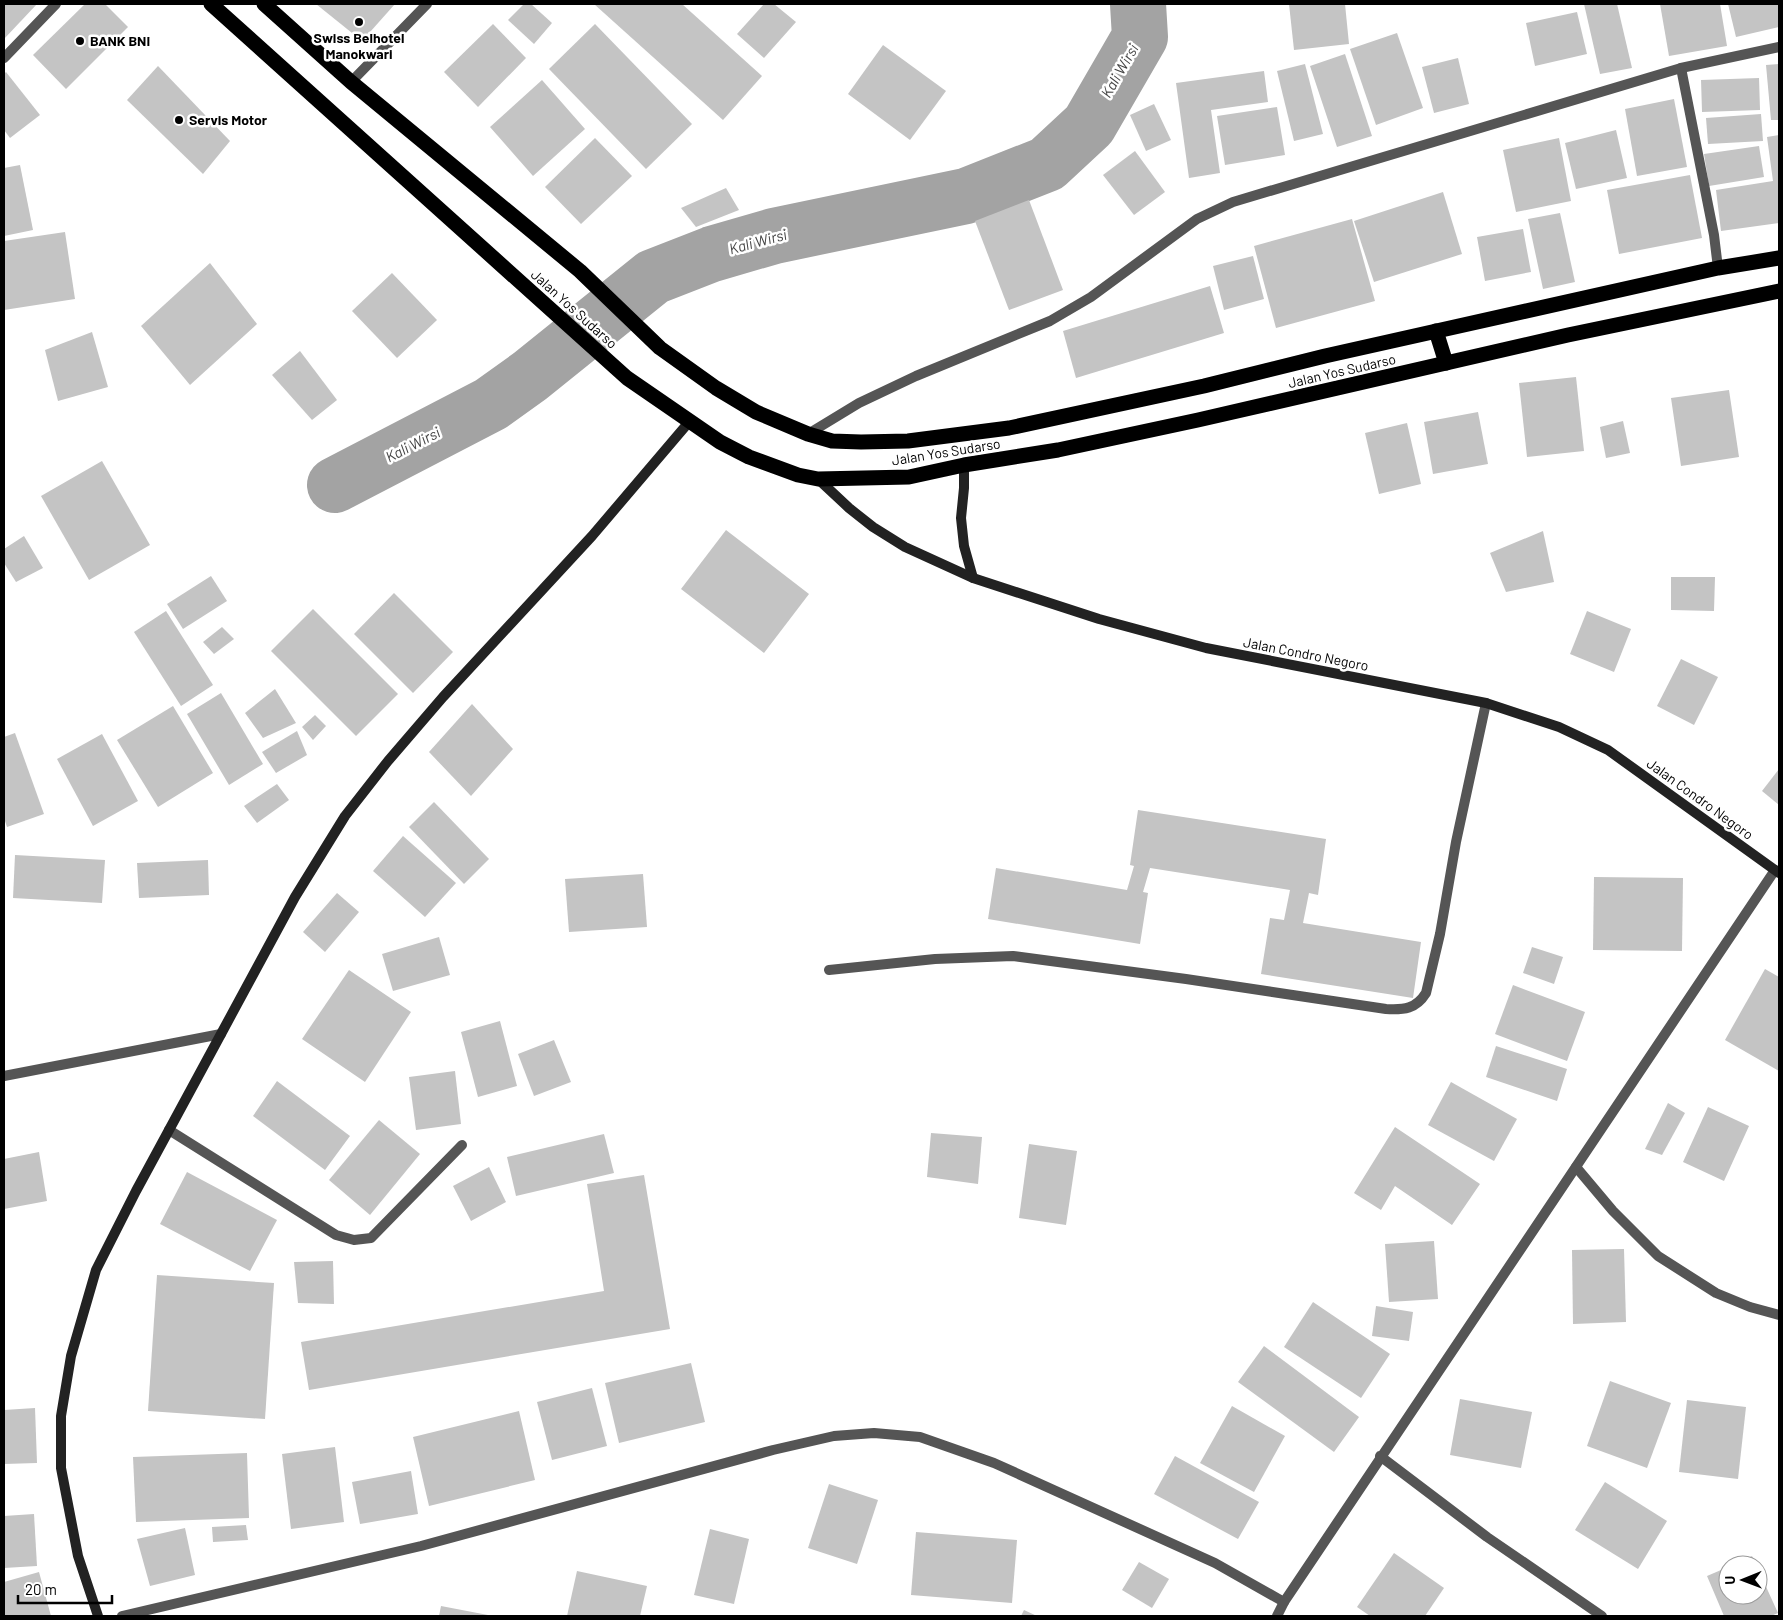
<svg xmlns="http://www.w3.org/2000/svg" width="1783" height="1620" viewBox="0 0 1783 1620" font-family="Barlow,sans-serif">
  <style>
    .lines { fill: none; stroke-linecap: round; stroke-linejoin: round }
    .river { stroke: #a3a3a3; stroke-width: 56 }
    .building { fill: #c4c4c4 }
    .street { stroke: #555; stroke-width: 10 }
    .secondary { stroke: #222; stroke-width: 10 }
    .highway { stroke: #000; stroke-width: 15 }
    .poi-dot { fill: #000; stroke: #fff; stroke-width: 2 }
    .labels { text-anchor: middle; stroke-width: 5; stroke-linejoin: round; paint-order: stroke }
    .poi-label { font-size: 14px; font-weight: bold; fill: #000; stroke: #fff; text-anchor: start }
    .street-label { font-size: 14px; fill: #000; stroke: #fff }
    .water-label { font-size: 15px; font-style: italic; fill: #444; stroke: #fff }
  </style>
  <rect width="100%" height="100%" fill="#fff"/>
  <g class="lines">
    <polyline class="river" points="335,485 491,404 530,376 653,277 712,254 774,236 966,196 1047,164 1089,125 1140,37 1138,4"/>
  </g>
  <g class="building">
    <polygon points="4,4 37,4 4,39"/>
    <polygon points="85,4 105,4 128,27 66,89 33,55"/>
    <polygon points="316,4 395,4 362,41"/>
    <polygon points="524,4 531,4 552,23 534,44 508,20"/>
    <polygon points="594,4 682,4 762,76 723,120"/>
    <polygon points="764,4 774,4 796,22 764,58 737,34"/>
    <polygon points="1289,4 1345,4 1349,44 1294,50"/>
    <polygon points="1584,4 1617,4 1632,68 1600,74"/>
    <polygon points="1660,4 1720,4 1727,46 1669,56"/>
    <polygon points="1728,4 1779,4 1779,27 1736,37"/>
    <polygon points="1577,12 1587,54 1535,66 1526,23"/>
    <polygon points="493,24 526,58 478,107 444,72"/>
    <polygon points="595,24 692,124 646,169 549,69"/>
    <polygon points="1397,33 1423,108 1376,125 1350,49"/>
    <polygon points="883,45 946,91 910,140 848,94"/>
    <polygon points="1345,54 1372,136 1337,147 1310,66"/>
    <polygon points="1458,58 1469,104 1434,113 1422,67"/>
    <polygon points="1305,64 1323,134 1294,141 1277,71"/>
    <polygon points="1779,64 1779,120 1771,120 1766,65"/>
    <polygon points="158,66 230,141 203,174 127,100"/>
    <polygon points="1264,71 1268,102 1211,110 1220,173 1189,178 1176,83"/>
    <polygon points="6,72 40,115 10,138 4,130 4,74"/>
    <polygon points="1759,78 1760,110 1702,112 1701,80"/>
    <polygon points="542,80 585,129 533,176 490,127"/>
    <polygon points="1674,99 1687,167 1637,176 1625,109"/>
    <polygon points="1154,104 1171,140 1146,151 1130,115"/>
    <polygon points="1277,107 1285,155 1225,165 1217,116"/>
    <polygon points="1761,114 1763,141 1708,144 1706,118"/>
    <polygon points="1616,130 1627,178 1576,189 1565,143"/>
    <polygon points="1779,135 1779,223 1721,231 1716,190 1773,181 1767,137"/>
    <polygon points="595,138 632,176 581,224 545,187"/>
    <polygon points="1559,138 1571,201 1516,212 1503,150"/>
    <polygon points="1759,146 1764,177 1709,186 1704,154"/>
    <polygon points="1135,151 1165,192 1134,215 1103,175"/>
    <polygon points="20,165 33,230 4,236 4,168"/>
    <polygon points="1690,175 1702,238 1619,254 1607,190"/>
    <polygon points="726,188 739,210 696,227 681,208"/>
    <polygon points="1443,192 1462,254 1374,282 1354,221"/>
    <polygon points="1029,200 1063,290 1009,310 975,221"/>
    <polygon points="1560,213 1575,282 1543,289 1528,219"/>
    <polygon points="1352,219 1375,301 1276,328 1254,246"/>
    <polygon points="1523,229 1531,272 1485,281 1477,237"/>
    <polygon points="65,232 75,299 4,310 4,241"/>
    <polygon points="1253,256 1264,299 1224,310 1213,266"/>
    <polygon points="210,263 257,324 190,385 141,326"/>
    <polygon points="392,273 437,320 397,358 352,311"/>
    <polygon points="1210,286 1224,333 1076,378 1063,331"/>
    <polygon points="92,332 108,387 58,401 45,350"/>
    <polygon points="300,351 337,400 312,420 272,375"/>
    <polygon points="1576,377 1584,451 1527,457 1519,383"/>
    <polygon points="1729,390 1739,457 1681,466 1671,398"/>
    <polygon points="1478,412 1488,464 1433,474 1424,422"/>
    <polygon points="1623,421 1630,453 1606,458 1600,427"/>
    <polygon points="1407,423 1421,484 1379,494 1365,433"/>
    <polygon points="102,461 150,545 89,580 41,496"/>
    <polygon points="726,530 809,594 764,653 681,589"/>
    <polygon points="1543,531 1554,582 1506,592 1490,553"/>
    <polygon points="24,536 43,568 16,582 4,563 4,549"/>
    <polygon points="211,576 227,601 183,629 167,604"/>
    <polygon points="1671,577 1715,577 1714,611 1671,610"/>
    <polygon points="394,593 453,652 413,693 354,634"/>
    <polygon points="313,609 398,694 356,736 271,651"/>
    <polygon points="166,611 213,685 181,706 134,632"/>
    <polygon points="1587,611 1631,629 1614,672 1570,654"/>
    <polygon points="222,627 234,639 214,654 203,642"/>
    <polygon points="1681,659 1718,677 1694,725 1657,706"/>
    <polygon points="275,689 296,723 263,738 245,713"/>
    <polygon points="221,693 263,764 229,785 187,714"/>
    <polygon points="472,704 513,749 471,796 429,752"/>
    <polygon points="173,706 213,773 158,807 117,740"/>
    <polygon points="315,715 326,726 313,740 302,727"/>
    <polygon points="297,731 307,755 276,773 262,752"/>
    <polygon points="15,733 44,814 7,827 4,818 4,737"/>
    <polygon points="102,734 138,801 93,826 57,759"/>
    <polygon points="1779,769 1779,805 1762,791"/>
    <polygon points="277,784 289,800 257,823 244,806"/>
    <polygon points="434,802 489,859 464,884 409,827"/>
    <polygon points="1138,810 1326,839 1318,895 1309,893 1303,923 1421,942 1413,998 1261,974 1270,918 1284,920 1290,890 1150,868 1143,892 1148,893 1140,944 988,919 996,868 1127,890 1134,866 1130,865"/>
    <polygon points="403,836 456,883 425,917 373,871"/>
    <polygon points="15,855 105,860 102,903 13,898"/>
    <polygon points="208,860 209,895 139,898 137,863"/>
    <polygon points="643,874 647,927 569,932 565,879"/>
    <polygon points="1594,877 1683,878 1682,951 1593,950"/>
    <polygon points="337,893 359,912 325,952 303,932"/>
    <polygon points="439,937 450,975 393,991 382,954"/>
    <polygon points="1532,947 1563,957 1554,984 1523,973"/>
    <polygon points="1765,969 1779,977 1779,1071 1725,1040"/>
    <polygon points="349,970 411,1012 365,1082 302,1039"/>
    <polygon points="1513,985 1585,1012 1567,1061 1495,1034"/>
    <polygon points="500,1021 517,1086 478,1097 461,1032"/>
    <polygon points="554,1040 571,1082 534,1096 518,1054"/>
    <polygon points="1496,1046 1567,1069 1557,1101 1486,1077"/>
    <polygon points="455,1071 461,1124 416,1130 409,1077"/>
    <polygon points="277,1081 350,1136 325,1170 253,1116"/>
    <polygon points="1451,1082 1517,1119 1494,1161 1428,1125"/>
    <polygon points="1668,1103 1685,1113 1662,1155 1645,1149"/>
    <polygon points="1708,1107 1749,1126 1724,1181 1683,1162"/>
    <polygon points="379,1120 420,1154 370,1215 329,1180"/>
    <polygon points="1395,1127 1480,1184 1452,1225 1395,1186 1381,1210 1354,1193"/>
    <polygon points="931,1133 982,1137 978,1184 927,1177"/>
    <polygon points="604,1134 614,1173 516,1196 507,1157"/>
    <polygon points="1029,1144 1077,1151 1066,1225 1019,1218"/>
    <polygon points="39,1152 47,1201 4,1209 4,1159"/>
    <polygon points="489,1167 506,1202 471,1221 453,1186"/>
    <polygon points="187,1172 277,1220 250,1271 160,1224"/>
    <polygon points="644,1175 670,1329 309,1390 301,1342 604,1291 587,1184"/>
    <polygon points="1434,1241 1438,1299 1389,1302 1385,1244"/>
    <polygon points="1624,1249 1626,1322 1573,1324 1572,1250"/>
    <polygon points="333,1261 334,1304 298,1303 294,1262"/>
    <polygon points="157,1275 274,1283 265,1419 148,1411"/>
    <polygon points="1313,1302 1390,1354 1361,1398 1284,1347"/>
    <polygon points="1376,1306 1413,1312 1409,1341 1372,1336"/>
    <polygon points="1264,1346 1359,1417 1334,1452 1238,1382"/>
    <polygon points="691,1363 705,1422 619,1443 605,1383"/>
    <polygon points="1610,1381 1671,1403 1647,1468 1587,1446"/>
    <polygon points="592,1388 607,1446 552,1460 537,1402"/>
    <polygon points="1460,1399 1532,1412 1521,1468 1450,1455"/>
    <polygon points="1687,1400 1746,1407 1738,1479 1679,1472"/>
    <polygon points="1232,1406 1285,1436 1254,1492 1200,1463"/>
    <polygon points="35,1408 37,1463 4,1464 4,1410"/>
    <polygon points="519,1411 535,1480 429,1506 413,1437"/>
    <polygon points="335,1447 344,1522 291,1529 282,1454"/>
    <polygon points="247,1453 249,1518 136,1522 133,1457"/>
    <polygon points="1175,1456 1259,1502 1238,1539 1154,1494"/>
    <polygon points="411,1471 418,1514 360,1524 352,1482"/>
    <polygon points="1605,1482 1667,1521 1638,1569 1575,1530"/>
    <polygon points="829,1484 878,1500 857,1564 808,1548"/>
    <polygon points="34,1514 37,1566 4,1568 4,1516"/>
    <polygon points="246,1525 248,1540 213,1542 212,1527"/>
    <polygon points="185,1528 195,1575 150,1586 137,1539"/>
    <polygon points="710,1529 749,1539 734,1604 694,1595"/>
    <polygon points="916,1532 1017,1540 1012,1603 911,1595"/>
    <polygon points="1394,1553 1444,1588 1425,1616 1370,1616 1357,1607"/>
    <polygon points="1752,1556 1756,1565 1732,1565"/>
    <polygon points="1139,1562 1169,1579 1152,1608 1122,1590"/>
    <polygon points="1728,1567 1728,1595 1758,1595 1758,1569 1778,1613 1771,1616 1724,1616 1707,1576"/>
    <polygon points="577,1571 647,1586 640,1616 567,1616"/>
    <polygon points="39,1572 51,1616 4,1616 4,1582"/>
    <polygon points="441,1606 488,1615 488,1616 439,1616"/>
    <polygon points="1024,1610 1037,1616 1021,1616"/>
  </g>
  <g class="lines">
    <g class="street">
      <polyline points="4,58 56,4"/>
      <polyline points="1681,68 1714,235 1718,268"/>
      <polyline points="351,82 427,4"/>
      <polyline points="808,434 859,403 916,376 1050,321 1091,297 1197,219 1233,202 1681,68 1779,47"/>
      <path d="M829,970L935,959L1013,956L1186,979L1386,1009C1404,1010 1416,1009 1426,993L1440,934L1456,842L1486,703"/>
      <polyline points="4,1076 221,1034"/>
      <polyline points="169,1130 336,1235 354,1240 371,1238 462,1145"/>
      <polyline points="1576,1167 1613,1211 1658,1256 1716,1293 1750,1307 1779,1315"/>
      <polyline points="1380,1456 1487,1537 1602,1616"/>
      <polyline points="122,1616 421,1546 773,1450 834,1436 874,1433 920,1437 994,1463 1215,1563 1284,1602 1775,870"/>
      <polyline points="1277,1616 1284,1602"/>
    </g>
    <g class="secondary">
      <polyline points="964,465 964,488 961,518 964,546 973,578"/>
      <polyline points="818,479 849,508 873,527 905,547 973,578 1099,619 1206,648 1486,703 1559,727 1608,750 1779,873"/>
      <polyline points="98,1616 78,1556 61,1468 61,1416 71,1356 96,1270 136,1191 221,1034 295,897 345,816 388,761 443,697 592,536 689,422"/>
    </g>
    <g class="highway">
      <polyline points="211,4 627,378 720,442 749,457 798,475 818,479 909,477 964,465 1058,450 1198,420 1568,335 1779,291"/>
      <polyline points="264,4 351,82 580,271 660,348 716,388 756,412 808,434 832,441 861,442 908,441 1009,428 1204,386 1325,356 1718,268 1779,258"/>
      <polyline points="1436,331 1446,363"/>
    </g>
  </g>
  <g class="poi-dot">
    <circle cx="359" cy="22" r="5"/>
    <circle cx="80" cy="41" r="5"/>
    <circle cx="179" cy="120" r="5"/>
  </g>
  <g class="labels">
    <g class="poi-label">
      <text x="359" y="43" text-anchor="middle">Swiss Belhotel<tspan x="359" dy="16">Manokwari</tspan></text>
      <text x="90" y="46">BANK BNI</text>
      <text x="189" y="125">Servis Motor</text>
    </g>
    <g class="street-label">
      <text transform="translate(574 309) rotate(42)" y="5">Jalan Yos Sudarso</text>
      <text transform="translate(1342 371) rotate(-13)" y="5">Jalan Yos Sudarso</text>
      <text transform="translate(946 452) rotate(-9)" y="5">Jalan Yos Sudarso</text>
      <text transform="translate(1306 654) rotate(11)" y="5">Jalan Condro Negoro</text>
      <text transform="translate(1700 799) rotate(36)" y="5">Jalan Condro Negoro</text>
    </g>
    <g class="water-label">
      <text transform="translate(1120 71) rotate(-60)" y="5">Kali Wirsi</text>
      <text transform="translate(758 242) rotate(-15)" y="5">Kali Wirsi</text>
      <text transform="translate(413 445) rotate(-27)" y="5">Kali Wirsi</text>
    </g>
  </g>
  <rect width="1783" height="1620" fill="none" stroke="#000000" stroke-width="10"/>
  <g transform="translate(1743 1580) rotate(269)"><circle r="24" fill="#ffffff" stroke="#999999"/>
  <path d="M0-4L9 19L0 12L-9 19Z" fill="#000000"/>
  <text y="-8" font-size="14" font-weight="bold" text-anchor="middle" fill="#000000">U</text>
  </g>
  <path d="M18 1595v8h94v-8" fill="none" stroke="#000000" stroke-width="2.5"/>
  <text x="25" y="1595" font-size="15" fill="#000000" stroke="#ffffff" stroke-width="4" paint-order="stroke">20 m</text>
</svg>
